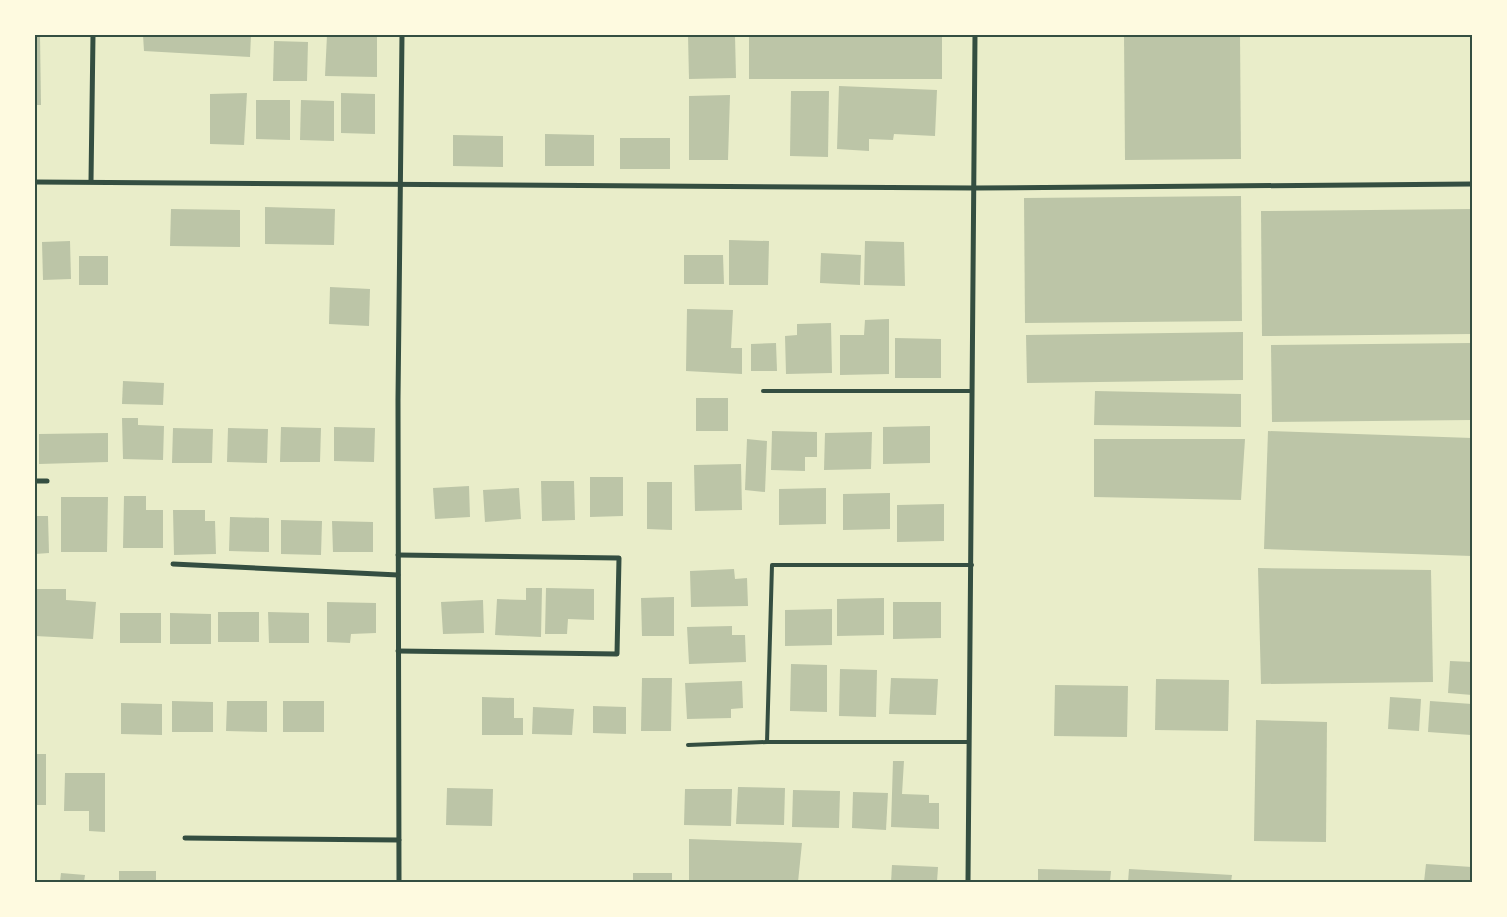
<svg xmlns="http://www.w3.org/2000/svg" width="1507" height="917" viewBox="0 0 1507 917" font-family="Mulish,sans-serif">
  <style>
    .building { fill: #bcc5a7 }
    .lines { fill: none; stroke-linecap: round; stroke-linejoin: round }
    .service { stroke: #344e41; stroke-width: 4 }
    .minor { stroke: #344e41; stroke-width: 5 }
    .neatline { fill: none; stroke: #344e41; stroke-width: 2 }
  </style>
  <rect width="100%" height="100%" fill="#e9edc9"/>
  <g class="building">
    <polygon points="35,35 40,35 41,105 35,105"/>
    <polygon points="143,35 251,35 250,57 144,51"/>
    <polygon points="327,35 377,36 377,77 325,76"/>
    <polygon points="688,35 735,35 736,78 689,79"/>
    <rect x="749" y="35" width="193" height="44"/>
    <polygon points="1124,35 1240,35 1241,159 1125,160"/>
    <polygon points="274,41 308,42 307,81 273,81"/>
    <polygon points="839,86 937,90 935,136 894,134 893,140 869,139 869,151 837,149"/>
    <polygon points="791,91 829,91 828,157 790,156"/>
    <polygon points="247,93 244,145 210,144 210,94"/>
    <polygon points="341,93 375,94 375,134 341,133"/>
    <polygon points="730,95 728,160 689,160 689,96"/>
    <polygon points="256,100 290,100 290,140 256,139"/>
    <polygon points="301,100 334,101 334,141 300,140"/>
    <polygon points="545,134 594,135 594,166 545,166"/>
    <polygon points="453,135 503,136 503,167 453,166"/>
    <rect x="620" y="138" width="50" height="31"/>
    <polygon points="1241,196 1242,321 1025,323 1024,198"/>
    <polygon points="265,207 335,209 334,245 265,244"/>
    <polygon points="171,209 240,210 240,247 170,246"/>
    <polygon points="1472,209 1472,334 1262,336 1261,211"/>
    <polygon points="729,240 769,241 768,285 729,285"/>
    <polygon points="70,241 71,279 43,280 42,242"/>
    <polygon points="865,241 904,242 905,286 864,285"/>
    <polygon points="821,253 861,255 860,285 820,283"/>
    <polygon points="684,255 723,255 724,284 684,284"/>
    <rect x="79" y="256" width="29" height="29"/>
    <polygon points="330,287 370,289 369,326 329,324"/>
    <polygon points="687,309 733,310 731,348 742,348 742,374 686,371"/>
    <polygon points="889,319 889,374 840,375 840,335 864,335 865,320"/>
    <polygon points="831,323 832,373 786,374 785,336 797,335 797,324"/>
    <polygon points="1243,332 1243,380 1027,383 1026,335"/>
    <polygon points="895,338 941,339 941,378 895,378"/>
    <polygon points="776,343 777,371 751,371 751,344"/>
    <polygon points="1472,343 1472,420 1272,422 1271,345"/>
    <polygon points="123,381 164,383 163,405 122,404"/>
    <polygon points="1095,391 1241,394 1241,427 1094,425"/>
    <rect x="696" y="398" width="32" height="33"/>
    <polygon points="122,418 138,418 138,425 164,426 163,460 123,459"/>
    <polygon points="930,426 930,463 883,464 883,427"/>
    <polygon points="281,427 321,428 320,462 280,462"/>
    <polygon points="334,427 375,428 374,462 334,461"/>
    <polygon points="173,428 213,429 212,463 172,463"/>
    <polygon points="228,428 268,429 267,463 227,462"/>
    <polygon points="772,431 817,432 817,457 805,457 805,471 771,470"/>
    <polygon points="1268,431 1472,438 1472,556 1264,549"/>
    <polygon points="872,432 871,469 824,470 825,433"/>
    <polygon points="108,433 108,462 39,464 39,434"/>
    <polygon points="747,439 767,441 765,492 745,490"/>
    <polygon points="1094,439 1245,439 1241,500 1094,497"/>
    <polygon points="741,464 742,510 695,511 694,465"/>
    <polygon points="590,477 623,477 623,516 590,517"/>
    <polygon points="541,481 574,481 575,520 542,521"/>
    <polygon points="647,482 672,482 672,530 647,529"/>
    <polygon points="469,486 470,517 435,519 433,488"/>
    <polygon points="519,488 521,519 485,522 483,490"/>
    <polygon points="826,488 826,524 779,525 779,489"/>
    <polygon points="890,493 890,529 843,530 843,494"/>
    <polygon points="124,496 146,496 146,510 163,510 163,548 123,548"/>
    <polygon points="61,497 108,497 107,552 61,552"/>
    <polygon points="944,504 944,541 897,542 897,505"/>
    <polygon points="173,510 205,510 205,521 215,521 216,554 174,555"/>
    <polygon points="35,516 48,516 49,553 35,554"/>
    <polygon points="230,517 269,518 269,552 229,551"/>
    <polygon points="281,520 322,521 321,555 281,554"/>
    <polygon points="332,521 373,522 373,552 333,552"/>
    <polygon points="1258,568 1431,570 1433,682 1261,684"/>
    <polygon points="734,569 735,579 747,578 748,606 691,607 690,571"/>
    <polygon points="526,588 542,588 541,637 495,635 497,599 526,600"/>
    <polygon points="546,588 594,589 594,620 568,619 567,634 545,634"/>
    <polygon points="35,589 66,589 66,600 96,602 93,639 35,636"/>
    <polygon points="674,597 674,636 642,636 641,598"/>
    <polygon points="884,598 884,635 837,636 837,599"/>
    <polygon points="483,600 484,633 443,634 441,602"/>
    <polygon points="327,602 376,603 376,633 351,634 350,643 327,642"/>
    <polygon points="893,602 941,602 941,638 893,639"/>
    <polygon points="832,609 832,645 785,646 785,610"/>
    <rect x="218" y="612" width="41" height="30"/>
    <polygon points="268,612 309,613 309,643 269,643"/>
    <rect x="120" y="613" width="41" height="30"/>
    <polygon points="170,613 211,614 211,644 170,644"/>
    <polygon points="732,626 732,635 745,635 746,662 689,664 687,627"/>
    <polygon points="1450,661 1472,662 1472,695 1448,693"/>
    <polygon points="791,664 827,665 827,712 790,711"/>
    <polygon points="840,669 877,670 876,717 839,716"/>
    <polygon points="642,678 672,678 671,731 641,731"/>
    <polygon points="891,678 938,679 936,715 889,714"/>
    <polygon points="1156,679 1229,680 1228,731 1155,730"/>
    <polygon points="742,681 743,708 731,709 731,718 687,719 685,683"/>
    <polygon points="1055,685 1128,686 1127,737 1054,736"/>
    <polygon points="482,697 514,698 514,718 523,718 523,735 482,735"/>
    <polygon points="1390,697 1421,699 1419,731 1388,729"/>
    <polygon points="172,701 213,702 213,732 172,732"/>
    <polygon points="227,701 267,701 267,732 226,731"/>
    <rect x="283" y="701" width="41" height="31"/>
    <polygon points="1430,701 1472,704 1471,735 1428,732"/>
    <polygon points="121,703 162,704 162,735 121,734"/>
    <polygon points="593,706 626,707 626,734 593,733"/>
    <polygon points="533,707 574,709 572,735 532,734"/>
    <polygon points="1256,720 1327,722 1326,842 1254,841"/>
    <rect x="35" y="754" width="11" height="51"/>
    <polygon points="893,761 904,761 902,794 929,795 929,803 939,803 939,829 891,827"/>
    <polygon points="65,773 105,773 105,832 89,831 89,811 64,811"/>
    <polygon points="738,787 785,788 784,825 736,824"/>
    <polygon points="447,788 493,789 492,826 446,825"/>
    <polygon points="685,789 732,789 731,826 684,825"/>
    <polygon points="793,790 840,791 839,828 792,827"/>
    <polygon points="853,792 888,793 886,830 852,828"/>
    <polygon points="689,839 802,843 798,882 689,882"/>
    <polygon points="1426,864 1472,867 1472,882 1424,882"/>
    <polygon points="892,865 938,867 937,882 891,882"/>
    <polygon points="1038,869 1111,871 1110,882 1038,882"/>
    <polygon points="1129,869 1232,875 1231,882 1128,882"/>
    <rect x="119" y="871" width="37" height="11"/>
    <polygon points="61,873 85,875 84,882 60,882"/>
    <rect x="633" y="873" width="39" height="9"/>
  </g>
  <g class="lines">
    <g class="service">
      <polyline points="763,391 971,391"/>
      <polyline points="767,742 772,565 972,565"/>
      <polyline points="688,745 767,742 968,742"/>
    </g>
    <g class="minor">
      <polyline points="91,181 93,35"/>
      <polyline points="35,182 975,188 1472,184"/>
      <polyline points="35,481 47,481"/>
      <polyline points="398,555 619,558 617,654 398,651"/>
      <polyline points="173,564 398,575"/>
      <polyline points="185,838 399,840"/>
      <polyline points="399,882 398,400 402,35"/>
      <polyline points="968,882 975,35"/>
    </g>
  </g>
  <rect width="1507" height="917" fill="none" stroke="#fefae0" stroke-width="72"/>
  <rect x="36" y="36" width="1435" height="845" class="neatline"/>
</svg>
